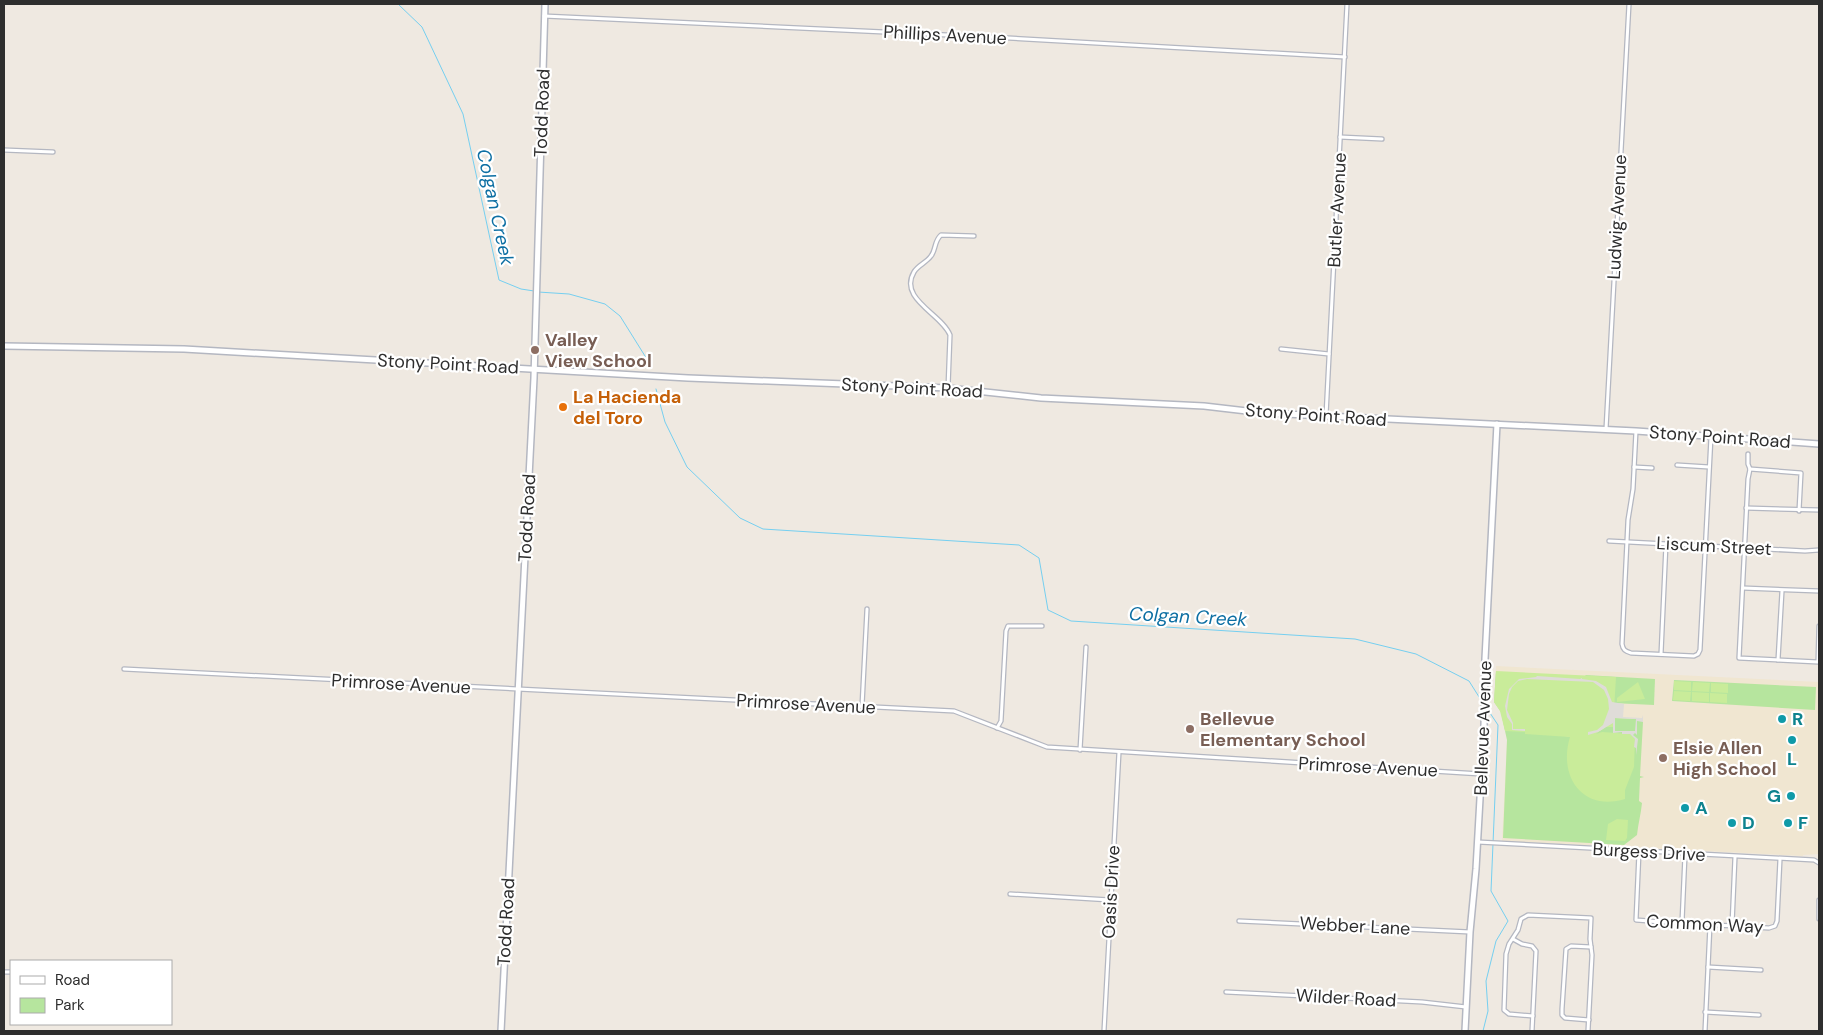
<svg xmlns="http://www.w3.org/2000/svg" width="1823" height="1035" viewBox="0 0 1823 1035" font-family="'DM Sans',sans-serif">
  <style>
    .education { fill: #f0e6d1 }
    .green { fill: #b6e59e }
    .pitch { fill: #c9ec9a }
    .plaza { fill: #dfdcd8; fill-rule: evenodd }
    .lines { fill: none; stroke-linecap: round; stroke-linejoin: round }
    .stream { stroke: #75cff0; stroke-width: 1 }
    .street-casing { stroke: #b4b7c1; stroke-width: 5.5 }
    .secondary-casing { stroke: #b4b7c1; stroke-width: 8 }
    .street { stroke: #fff; stroke-width: 3 }
    .secondary { stroke: #fff; stroke-width: 5 }
    .education-dot { fill: #8d6e63; stroke: #fff; stroke-width: 2 }
    .food-dot { fill: #e8710a; stroke: #fff; stroke-width: 2 }
    .culture-dot { fill: #0f9aa8; stroke: #fff; stroke-width: 2 }
    .labels { text-anchor: middle; stroke-width: 4.5; stroke-linejoin: round; paint-order: stroke }
    .street-label { font-size: 18px; fill: #2e2e2e; stroke: #fff }
    .education-label { font-size: 18px; font-weight: bold; fill: #785e54; stroke: #fff; text-anchor: start }
    .food-label { font-size: 18px; font-weight: bold; fill: #c56008; stroke: #fff; text-anchor: start }
    .culture-label { font-size: 18px; font-weight: bold; fill: #0d838f; stroke: #fff; text-anchor: start }
    .water-label { font-size: 19px; font-style: italic; fill: #0d6fa3; stroke: #fff }
  </style>
  <rect width="100%" height="100%" fill="#efe9e1"/>
  <polygon class="education" points="1496,666 1819,682 1819,854 1803,855 1803,856 1502,841 1507,740 1501,712 1494,702"/>
  <g class="green">
    <path d="M1496,671L1532,732L1581,738V734C1599,735 1602,730 1614,718L1640,719L1643,722L1640,776L1644,777L1640,778L1639,801L1642,803C1641,814 1638,824 1637,835L1624,845L1503,838L1507,740L1501,712L1494,702Z"/>
    <polygon points="1585,675 1655,679 1654,705 1612,703"/>
    <polygon points="1674,680 1816,687 1815,710 1672,701"/>
  </g>
  <g class="pitch">
    <path d="M1496,671L1616,677L1613,727H1604L1596,734L1602,732L1630,734L1635,739L1634,767L1625,790V799C1582,812 1558,776 1570,737L1525,734V732L1505,731L1500,711L1494,702Z"/>
    <polygon points="1674,681 1691,682 1691,691 1674,690"/>
    <polygon points="1638,682 1645,699 1617,702 1617,698"/>
    <polygon points="1693,682 1710,683 1709,692 1692,691"/>
    <polygon points="1711,683 1728,684 1728,693 1711,692"/>
    <polygon points="1674,691 1691,692 1690,701 1673,700"/>
    <polygon points="1692,692 1709,693 1709,702 1692,701"/>
    <polygon points="1710,693 1727,694 1727,703 1710,702"/>
    <polygon points="1617,819 1628,820 1627,838 1625,841 1606,840 1608,824"/>
  </g>
  <path class="plaza" d="M1537,676L1580,679L1582,678V679L1596,681L1606,687L1612,702L1624,704L1623,717L1642,718L1643,715V722L1637,721V735L1635,733L1633,735L1638,739L1636,755H1634H1636V748L1634,747L1635,739L1630,734H1622V732L1613,733V723L1598,732L1588,735V732L1597,730L1603,725L1609,709L1608,699L1604,690L1593,682L1527,679L1518,681L1512,687L1509,694L1507,710L1513,723V729H1525V731L1512,730V724L1507,717L1505,706L1509,689L1519,679L1536,677ZM1615,718L1636,719L1635,731H1615Z"/>
  <g class="lines">
    <g class="stream">
      <polyline points="398,4 422,27 463,114 499,280 521,289 534,291"/>
      <polyline points="538,292 569,294 605,304 620,316 650,364"/>
      <polyline points="656,389 665,422 687,467 740,518 763,529 1019,545 1039,558 1048,610 1071,621 1355,639 1416,654 1469,681 1481,700"/>
      <polyline points="1483,1031 1488,1011 1486,981 1496,941 1508,921 1491,891 1498,725 1486,707"/>
    </g>
    <defs>
      <g id="street">
        <polyline points="544,16 990,37 1345,57"/>
        <polyline points="1340,137 1382,139"/>
        <polyline points="4,150 53,152"/>
        <polyline points="1281,349 1329,354"/>
        <path d="M948,388L950,335C942,314 898,299 914,272C918,265 926,263 931,256C936,250 934,241 941,235L974,236"/>
        <polyline points="1326,416 1347,4"/>
        <polyline points="1606,429 1629,4"/>
        <path d="M1636,431L1633,489L1628,520L1622,644C1623,650 1625,651 1631,653L1694,656L1698,654L1700,650L1711,437"/>
        <polyline points="1748,454 1748,464 1750,469"/>
        <polyline points="1677,465 1709,467"/>
        <polyline points="1634,467 1652,468"/>
        <polyline points="1750,469 1748,479 1739,658 1818,662 1819,626"/>
        <polyline points="1750,469 1801,473 1799,511"/>
        <polyline points="1746,508 1819,510"/>
        <polyline points="1609,541 1805,551 1819,550"/>
        <polyline points="1743,588 1819,591"/>
        <polyline points="1661,654 1666,544"/>
        <polyline points="1778,660 1782,591"/>
        <polyline points="124,669 954,711 1047,747 1481,774"/>
        <polyline points="862,706 867,609"/>
        <polyline points="997,728 1001,721 1006,631 1008,626 1042,626"/>
        <polyline points="1080,750 1086,647"/>
        <polyline points="1478,842 1814,860 1819,863"/>
        <path d="M1639,852L1636,920C1680,924 1725,925 1769,928L1775,926L1777,921L1780,859"/>
        <polyline points="1010,894 1110,900"/>
        <polyline points="1819,900 1819,919"/>
        <polyline points="1239,921 1470,932"/>
        <polyline points="1682,922 1685,855"/>
        <polyline points="1732,925 1735,857"/>
        <polyline points="1513,939 1522,944 1532,946 1536,951 1532,1031"/>
        <polyline points="1708,967 1761,970"/>
        <polyline points="4,972 11,972"/>
        <polyline points="1226,992 1422,1002 1466,1007"/>
        <polyline points="1705,1012 1759,1015"/>
        <polyline points="1533,1016 1509,1014 1504,1010 1506,954 1509,944 1518,930 1521,919 1528,915 1591,918 1590,939 1592,955 1588,1031"/>
        <polyline points="1589,1020 1565,1018 1562,1015 1562,1009 1566,949 1571,946 1591,947"/>
        <polyline points="1104,1031 1119,752"/>
        <polyline points="1705,1031 1710,925"/>
      </g>
      <g id="secondary">
        <polyline points="4,346 184,349 688,378 948,388 1041,398 1204,406 1264,413 1636,431 1819,444"/>
        <polyline points="501,1031 534,378 545,4"/>
        <polyline points="1465,1031 1470,932 1476,869 1484,728 1485,659 1497,424"/>
      </g>
    </defs>
    <use href="#street" class="street-casing"/>
    <use href="#secondary" class="secondary-casing"/>
    <use href="#street" class="street"/>
    <use href="#secondary" class="secondary"/>
  </g>
  <g class="education-dot">
    <circle cx="535" cy="350" r="5"/>
    <circle cx="1190" cy="729" r="5"/>
    <circle cx="1663" cy="758" r="5"/>
  </g>
  <circle class="food-dot" cx="563" cy="407" r="5"/>
  <g class="culture-dot">
    <circle cx="1782" cy="719" r="5"/>
    <circle cx="1792" cy="740" r="5"/>
    <circle cx="1791" cy="796" r="5"/>
    <circle cx="1685" cy="808" r="5"/>
    <circle cx="1732" cy="823" r="5"/>
    <circle cx="1788" cy="823" r="5"/>
  </g>
  <g class="labels">
    <g class="street-label">
      <text transform="translate(945 35) rotate(3)" y="6">Phillips Avenue</text>
      <text transform="translate(542 113) rotate(-88)" y="6">Todd Road</text>
      <text transform="translate(1337 210) rotate(-87)" y="6">Butler Avenue</text>
      <text transform="translate(1617 217) rotate(-87)" y="6">Ludwig Avenue</text>
      <text transform="translate(448 364) rotate(3)" y="6">Stony Point Road</text>
      <text transform="translate(912 388) rotate(3)" y="6">Stony Point Road</text>
      <text transform="translate(1316 415) rotate(4)" y="6">Stony Point Road</text>
      <text transform="translate(1720 437) rotate(4)" y="6">Stony Point Road</text>
      <text transform="translate(527 518) rotate(-87)" y="6">Todd Road</text>
      <text transform="translate(1714 546) rotate(3)" y="6">Liscum Street</text>
      <text transform="translate(401 684) rotate(3)" y="6">Primrose Avenue</text>
      <text transform="translate(806 704) rotate(3)" y="6">Primrose Avenue</text>
      <text transform="translate(1483 728) rotate(-88)" y="6">Bellevue Avenue</text>
      <text transform="translate(1368 767) rotate(3)" y="6">Primrose Avenue</text>
      <text transform="translate(1649 852) rotate(3)" y="6">Burgess Drive</text>
      <text transform="translate(1111 892) rotate(-87)" y="6">Oasis Drive</text>
      <text transform="translate(506 922) rotate(-87)" y="6">Todd Road</text>
      <text transform="translate(1705 924) rotate(3)" y="6">Common Way</text>
      <text transform="translate(1355 926) rotate(3)" y="6">Webber Lane</text>
      <text transform="translate(1346 998) rotate(3)" y="6">Wilder Road</text>
    </g>
    <g class="education-label">
      <text x="545" y="346">Valley<tspan x="545" dy="21">View School</tspan></text>
      <text x="1200" y="725">Bellevue<tspan x="1200" dy="21">Elementary School</tspan></text>
      <text x="1673" y="754">Elsie Allen<tspan x="1673" dy="21">High School</tspan></text>
    </g>
    <g class="food-label">
      <text x="573" y="403">La Hacienda<tspan x="573" dy="21">del Toro</tspan></text>
    </g>
    <g class="culture-label">
      <text x="1792" y="725">R</text>
      <text x="1792" y="765" text-anchor="middle">L</text>
      <text x="1781" y="802" text-anchor="end">G</text>
      <text x="1695" y="814">A</text>
      <text x="1742" y="829">D</text>
      <text x="1798" y="829">F</text>
    </g>
    <g class="water-label">
      <text transform="translate(496 207) rotate(78)" y="7">Colgan Creek</text>
      <text transform="translate(1188 616) rotate(3)" y="7">Colgan Creek</text>
    </g>
  </g>
  <rect width="1823" height="1035" fill="none" stroke="#2e2e2e" stroke-width="10"/>
  <rect x="10" y="960" width="162" height="65" fill="#ffffff" stroke="#ababab"/>
  <rect x="20" y="976" width="25" height="8" fill="#ffffff" stroke="#ababab"/>
  <text x="55" y="985" font-size="15" fill="#2e2e2e">Road</text>
  <rect x="20" y="998" width="25" height="15" fill="#b6e59e" stroke="#ababab"/>
  <text x="55" y="1010" font-size="15" fill="#2e2e2e">Park</text>
</svg>
